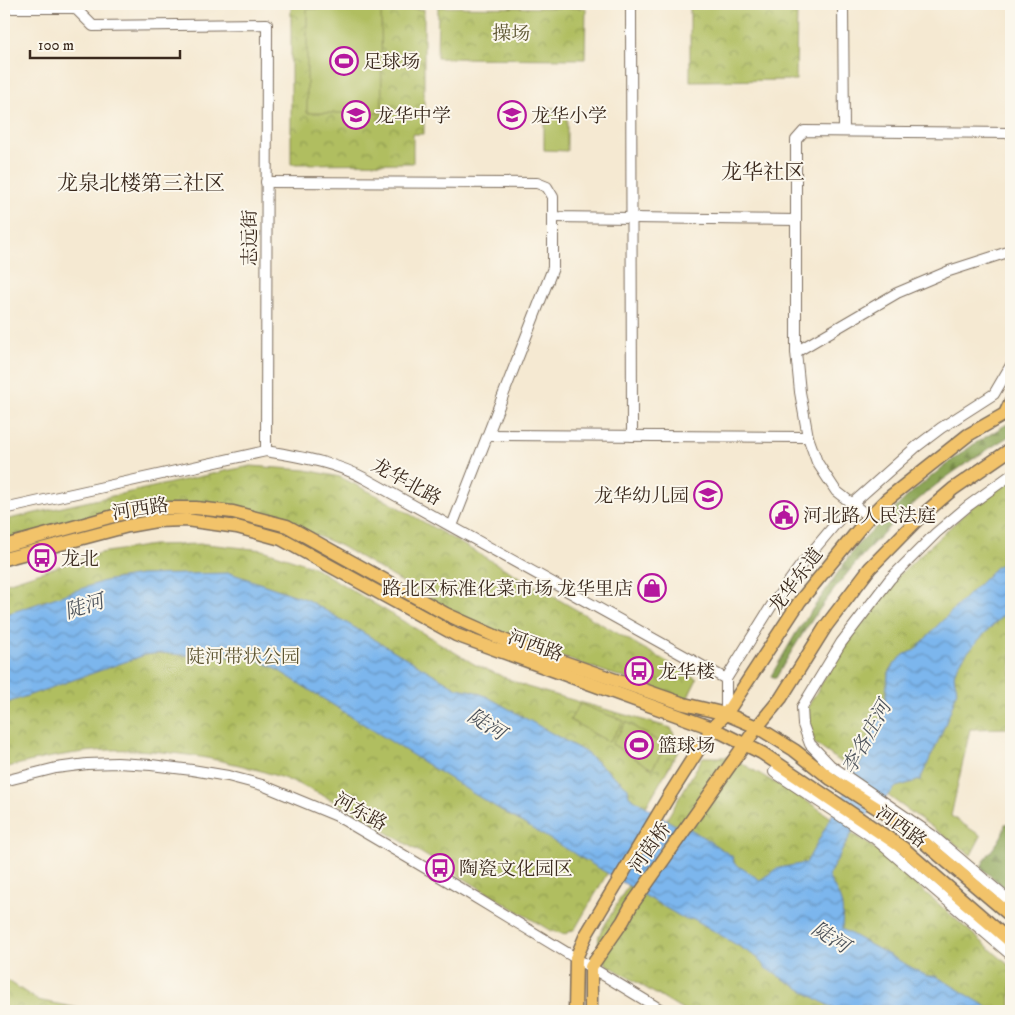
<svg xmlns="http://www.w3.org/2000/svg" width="1015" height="1015" viewBox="0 0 1015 1015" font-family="'IM FELL DW Pica','Noto Serif SC',serif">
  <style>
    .forest { fill: url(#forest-firs); stroke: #64683a }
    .park { fill: url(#park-crowns); stroke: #767440 }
    .garden { fill: #b0be61; stroke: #767440 }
    .water { fill: url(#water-waves); stroke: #5c7086 }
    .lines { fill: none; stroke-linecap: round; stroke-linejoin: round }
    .minor-casing { stroke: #7c6d5d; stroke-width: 12 }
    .major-casing { stroke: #7c6d5d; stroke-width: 15 }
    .minor { stroke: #fff; stroke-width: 10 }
    .major { stroke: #f2c36a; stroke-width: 12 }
    .labels { text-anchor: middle; stroke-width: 4; stroke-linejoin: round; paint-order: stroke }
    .park-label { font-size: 19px; fill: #5e5632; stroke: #fbf7ec }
    .poi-label { font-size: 19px; fill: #3b2a1e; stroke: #fbf7ec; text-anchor: start }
    .street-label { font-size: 19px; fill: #3b2a1e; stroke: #fbf7ec }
    .water-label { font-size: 20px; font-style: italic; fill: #4e545c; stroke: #fbf7ec }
    .quarter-label { font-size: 21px; fill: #3b2a1e; stroke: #fbf7ec }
  </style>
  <defs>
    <pattern id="forest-firs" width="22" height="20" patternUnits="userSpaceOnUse" patternTransform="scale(1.25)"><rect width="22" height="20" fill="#8ca557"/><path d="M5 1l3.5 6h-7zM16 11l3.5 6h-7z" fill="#748747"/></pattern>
    <pattern id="park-crowns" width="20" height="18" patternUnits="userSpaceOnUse" patternTransform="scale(1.25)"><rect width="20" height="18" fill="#b0be61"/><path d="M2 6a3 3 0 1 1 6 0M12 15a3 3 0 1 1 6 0" fill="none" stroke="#909b4f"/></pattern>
    <pattern id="water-waves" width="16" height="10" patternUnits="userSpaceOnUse" patternTransform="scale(1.25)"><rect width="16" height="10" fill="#7cb6ed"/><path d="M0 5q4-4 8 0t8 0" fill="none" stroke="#6794bf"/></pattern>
  </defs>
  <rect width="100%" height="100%" fill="#fbf7ec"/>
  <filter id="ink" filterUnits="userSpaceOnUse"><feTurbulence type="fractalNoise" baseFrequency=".02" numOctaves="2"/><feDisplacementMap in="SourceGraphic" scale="10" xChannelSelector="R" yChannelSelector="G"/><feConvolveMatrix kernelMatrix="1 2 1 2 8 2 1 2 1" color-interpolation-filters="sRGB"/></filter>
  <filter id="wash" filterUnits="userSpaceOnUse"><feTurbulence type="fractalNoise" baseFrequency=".0096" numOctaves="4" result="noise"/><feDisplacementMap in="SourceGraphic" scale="20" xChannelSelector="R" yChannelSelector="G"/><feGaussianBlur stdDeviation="1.12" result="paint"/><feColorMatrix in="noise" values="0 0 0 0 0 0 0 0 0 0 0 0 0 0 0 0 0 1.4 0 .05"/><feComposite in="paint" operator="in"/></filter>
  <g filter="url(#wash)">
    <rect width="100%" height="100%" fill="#f5e9d2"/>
    <g class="forest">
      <path d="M1007,424L1011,435C982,453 953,471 926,493C865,545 815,608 776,678L771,676L796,633L857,545L910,494L943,467L974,444Z"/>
      <path d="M1011,823V893L981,868C987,851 1004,841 1005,824Z"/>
    </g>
    <g class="park">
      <polygon points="291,4 407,4 407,9 424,9 424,134 413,134 413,163 291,164"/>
      <polygon points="690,4 797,4 796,80 690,81"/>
      <polygon points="438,7 586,8 585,59 437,58"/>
      <polygon points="251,466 306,470 340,477 380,497 697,679 687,699 525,645 462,617 341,546 266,514 196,503 5,543 4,520 225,471"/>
      <polygon points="1011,478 1011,728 970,729 951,816 981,836 971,855 810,740 806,710 834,662 868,612 899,575 973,506"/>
      <path d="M206,544L263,550L312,566L474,664L527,687L671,728L680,748L575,929L565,934L551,931L340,804C319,794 299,783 277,776C233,761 182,752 135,750C91,748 46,757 4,768V584L100,553L153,545Z"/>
      <polygon points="703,757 731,757 813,805 874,848 1011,967 1011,1011 684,1011 606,964 598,949 599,935"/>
      <polygon points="4,978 37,1000 93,1011 4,1011"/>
    </g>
    <g class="garden">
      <polygon points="381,8 382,113 307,113 307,9"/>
      <polygon points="544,108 567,108 567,151 544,150"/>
      <polygon points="580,704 624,721 609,742 570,720"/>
      <polygon points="626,722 666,746 652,769 612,744"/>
    </g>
    <path class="water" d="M1011,556V608C997,621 960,656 955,672C952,679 959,686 956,694C947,724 933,752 920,780L896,787L854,829L828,876C841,900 844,901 842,929L927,976H936L994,1011H837L765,968L758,958L694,919L686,920L474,794L273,667L253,658L232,656L215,658L161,653L145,655L4,704V615L104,581L140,575L230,573L306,599L457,688L473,691L486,696L585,752L628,788L629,796L680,828H689L732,856L734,863L760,880L778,868L806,863L864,757L874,730L884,713L888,674L896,662L905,654L915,650L935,628L995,568Z"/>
  </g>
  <g filter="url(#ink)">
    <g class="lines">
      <defs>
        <g id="minor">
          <polyline points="631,4 632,436"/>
          <polyline points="843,4 844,130"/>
          <polyline points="4,8 75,8 93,26 267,24 266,451"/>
          <polyline points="266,182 537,183 547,187 553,197 553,217 796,220"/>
          <polyline points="796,352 897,293 949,271 1011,251"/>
          <polyline points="488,435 808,437"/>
          <polyline points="1011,475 968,506 936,533 890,579 841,643 802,707 803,725 810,744 830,765 932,835 1011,902"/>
          <path d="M4,509L266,451C300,457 335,462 366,479L726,679V714"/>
          <polyline points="869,517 836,491 817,462 808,437 800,392 796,352 796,140 804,131 1011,133"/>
          <polyline points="452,526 553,268 553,217"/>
          <polyline points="726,679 772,605 801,565 853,503 916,447 941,428 994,394 1011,365"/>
          <polyline points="774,772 874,838 1011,955"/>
          <polyline points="4,781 56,768 87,764 117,763 151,765 192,770 228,776 262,785 337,816 468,893 663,1011"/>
        </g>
        <g id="major">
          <polyline points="4,546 132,511 164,508 196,508 233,512 287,526 446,614 515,645 684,704 726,714 757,727 794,750 831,779 891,817 913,833 1011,916"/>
          <polyline points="4,559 128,526 156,521 186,520 237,527 281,539 456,635 712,728 762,753 903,848 1011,942"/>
          <polyline points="575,1011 576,958 586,935 669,796 712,728 726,714 800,601 869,517 886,500 968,435 1005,414 1011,401"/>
          <polyline points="591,1011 591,967 623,921 631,906 757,727 781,698 826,626 870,568 918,519 953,489 1011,449"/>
        </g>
      </defs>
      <use href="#minor" class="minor-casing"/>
      <use href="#major" class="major-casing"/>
      <use href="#minor" class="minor"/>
      <use href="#major" class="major"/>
    </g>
  </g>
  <defs>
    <symbol id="stadium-ring" viewBox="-11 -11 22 22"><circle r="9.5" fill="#fbf7ec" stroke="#b5179e" stroke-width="1.5"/><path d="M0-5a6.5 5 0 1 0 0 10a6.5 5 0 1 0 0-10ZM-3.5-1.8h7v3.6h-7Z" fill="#b5179e"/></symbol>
    <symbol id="school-ring" viewBox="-11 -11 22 22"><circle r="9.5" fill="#fbf7ec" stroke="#b5179e" stroke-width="1.5"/><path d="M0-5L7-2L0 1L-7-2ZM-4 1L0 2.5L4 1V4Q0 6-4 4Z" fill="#b5179e"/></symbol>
    <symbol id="civic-ring" viewBox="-11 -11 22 22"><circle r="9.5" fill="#fbf7ec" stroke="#b5179e" stroke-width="1.5"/><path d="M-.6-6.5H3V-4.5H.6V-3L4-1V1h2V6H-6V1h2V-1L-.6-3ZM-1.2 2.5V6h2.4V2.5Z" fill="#b5179e"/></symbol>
    <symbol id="bus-ring" viewBox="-11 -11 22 22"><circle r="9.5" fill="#fbf7ec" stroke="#b5179e" stroke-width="1.5"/><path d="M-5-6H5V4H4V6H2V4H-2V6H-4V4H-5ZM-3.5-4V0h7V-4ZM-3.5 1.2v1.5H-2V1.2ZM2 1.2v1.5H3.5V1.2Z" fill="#b5179e"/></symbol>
    <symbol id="shop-ring" viewBox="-11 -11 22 22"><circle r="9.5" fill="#fbf7ec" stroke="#b5179e" stroke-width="1.5"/><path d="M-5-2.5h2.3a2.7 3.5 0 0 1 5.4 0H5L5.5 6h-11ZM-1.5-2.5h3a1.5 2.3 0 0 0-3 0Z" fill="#b5179e"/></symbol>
  </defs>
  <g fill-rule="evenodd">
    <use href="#stadium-ring" x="328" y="45" width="32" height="32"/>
    <use href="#school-ring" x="340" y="99" width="32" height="32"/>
    <use href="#school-ring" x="496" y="99" width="32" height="32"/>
    <use href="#school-ring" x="692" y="479" width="32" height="32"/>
    <use href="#civic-ring" x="768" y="499" width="32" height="32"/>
    <use href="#bus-ring" x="26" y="542" width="32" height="32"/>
    <use href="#shop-ring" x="636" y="572" width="32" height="32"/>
    <use href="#bus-ring" x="623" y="655" width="32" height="32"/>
    <use href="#stadium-ring" x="623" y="729" width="32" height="32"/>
    <use href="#bus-ring" x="424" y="852" width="32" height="32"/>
  </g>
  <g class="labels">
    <g class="park-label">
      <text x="511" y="40">操场</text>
      <text x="243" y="663">陡河带状公园</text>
    </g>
    <g class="poi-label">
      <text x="363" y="68">足球场</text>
      <text x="375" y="122">龙华中学</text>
      <text x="531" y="122">龙华小学</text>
      <text x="689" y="502" text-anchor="end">龙华幼儿园</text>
      <text x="803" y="522">河北路人民法庭</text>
      <text x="61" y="565">龙北</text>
      <text x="633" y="595" text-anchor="end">路北区标准化菜市场 龙华里店</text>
      <text x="658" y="678">龙华楼</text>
      <text x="658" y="752">篮球场</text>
      <text x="459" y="875">陶瓷文化园区</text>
    </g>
    <g class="street-label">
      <text transform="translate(249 238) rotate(-90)" y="7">志远街</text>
      <text transform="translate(407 481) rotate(29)" y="7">龙华北路</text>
      <text transform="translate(140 508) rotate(-9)" y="7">河西路</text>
      <text transform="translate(795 580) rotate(-53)" y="7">龙华东道</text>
      <text transform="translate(536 645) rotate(20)" y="7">河西路</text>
      <text transform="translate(361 811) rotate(29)" y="7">河东路</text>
      <text transform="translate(902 826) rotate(36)" y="7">河西路</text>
      <text transform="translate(649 847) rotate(-55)" y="7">河茵桥</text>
    </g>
    <g class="water-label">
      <text transform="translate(84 606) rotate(-18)" y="7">陡河</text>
      <text transform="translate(487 724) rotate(32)" y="7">陡河</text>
      <text transform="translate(866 737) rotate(-61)" y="7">李各庄河</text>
      <text transform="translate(831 937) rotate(32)" y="7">陡河</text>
    </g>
    <g class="quarter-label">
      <text x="763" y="179">龙华社区</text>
      <text x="141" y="190">龙泉北楼第三社区</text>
    </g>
  </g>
  <rect width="1015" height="1015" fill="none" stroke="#fbf7ec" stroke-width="20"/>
  <path d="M30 50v8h150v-8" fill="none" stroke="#3b2a1e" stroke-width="2.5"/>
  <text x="38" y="50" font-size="15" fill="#3b2a1e" stroke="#fbf7ec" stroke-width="4" paint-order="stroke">100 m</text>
</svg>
